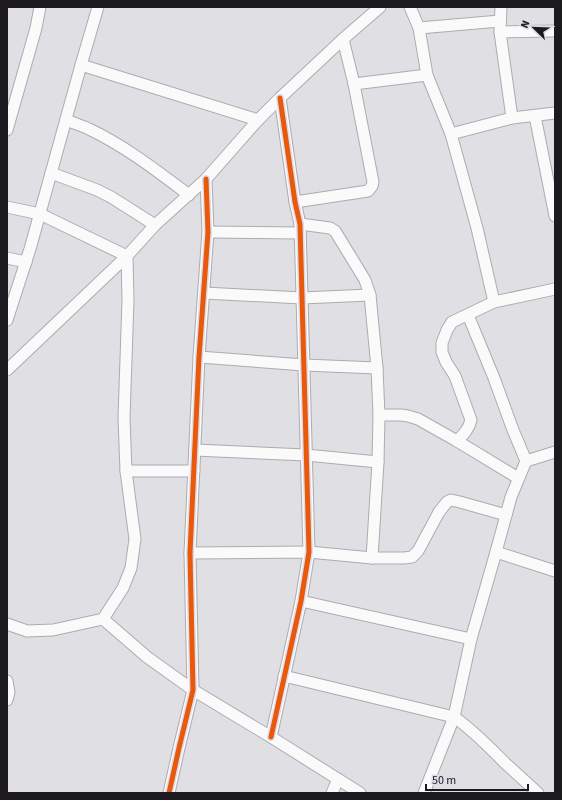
<svg xmlns="http://www.w3.org/2000/svg" width="562" height="800" viewBox="0 0 562 800" font-family="'Source Sans 3',sans-serif">
  <style>
    .lines { fill: none; stroke-linecap: round; stroke-linejoin: round }
    .minor-casing { stroke: #acabb0; stroke-width: 13 }
    .minor { stroke: #fafafb; stroke-width: 11 }
    .cycleway-casing { stroke: #dfdce7; stroke-width: 8 }
    .cycleway { stroke: #e8590c; stroke-width: 5 }
  </style>
  <rect width="100%" height="100%" fill="#e0dfe4"/>
  <g class="lines">
    <defs>
      <g id="minor">
        <polyline points="410,7 419,28 427,75 451,134 477,228 494,302"/>
        <polyline points="501,7 500,32 512,118"/>
        <polyline points="419,28 500,21"/>
        <polyline points="500,32 555,31"/>
        <polyline points="81,65 258,120"/>
        <polyline points="354,84 427,75"/>
        <polyline points="535,116 555,216"/>
        <path d="M66,120C73,123 81,125 89,129C125,146 157,171 189,195"/>
        <polyline points="7,130 36,28 40,7"/>
        <polyline points="451,134 512,118 555,113"/>
        <polyline points="51,173 97,190 111,197 155,225"/>
        <polyline points="295,202 368,191 372,186 373,182 354,84 343,39"/>
        <polyline points="7,207 40,214 127,256 128,300 124,418 126,471 135,539 131,568 123,588 103,619 53,630 27,631 7,624"/>
        <polyline points="300,224 330,228 335,231 365,280 370,295 377,368 379,415 378,462 372,558"/>
        <polyline points="208,232 300,233"/>
        <polyline points="7,258 26,262"/>
        <polyline points="204,293 302,298 370,295"/>
        <polyline points="7,320 30,249 81,65 98,7"/>
        <polyline points="199,357 304,365 377,368"/>
        <polyline points="7,370 127,256 155,225 206,179 258,120 280,98 343,39 380,7"/>
        <polyline points="379,415 401,415 408,416 418,419 457,441 518,478"/>
        <path d="M457,441C463,435 469,429 471,420L455,376L446,362L442,352V343L447,330L452,322L494,302L555,289"/>
        <polyline points="195,450 306,455 378,462"/>
        <polyline points="526,461 555,452"/>
        <polyline points="126,471 194,471"/>
        <polyline points="496,552 555,571"/>
        <polyline points="190,553 309,552 372,558 404,558 412,557 418,551 439,512 447,502 451,500 460,502 506,515"/>
        <polyline points="301,601 471,639"/>
        <polyline points="103,619 147,657 193,690 271,737 360,793"/>
        <path d="M284,676L454,717C473,730 489,747 505,763C516,773 527,783 538,793"/>
        <polyline points="7,681 9,692 7,700"/>
        <polyline points="271,737 301,601 309,552 300,224 295,202 280,98"/>
        <polyline points="169,793 179,748 193,690 190,553 199,357 208,232 206,179"/>
        <polyline points="332,793 338,779"/>
        <polyline points="424,793 454,717 471,639 496,552 511,497 526,461 513,430 494,378 468,315"/>
      </g>
    </defs>
    <use href="#minor" class="minor-casing"/>
    <use href="#minor" class="minor"/>
    <defs>
      <g id="cycleway">
        <polyline points="271,737 301,601 309,552 300,224 295,202 280,98"/>
        <polyline points="169,793 179,748 193,690 190,553 199,357 208,232 206,179"/>
      </g>
    </defs>
    <use href="#cycleway" class="cycleway-casing"/>
    <use href="#cycleway" class="cycleway"/>
  </g>
  <rect width="562" height="800" fill="none" stroke="#1c1a1e" stroke-width="16"/>
  <g transform="translate(534 28) rotate(293)" stroke="#dfdce7" stroke-width="3" paint-order="stroke">
  <path d="M0-3L7 15L0 10L-7 15Z" fill="#1c1a1e"/>
  <text y="-6" font-size="11" font-weight="bold" text-anchor="middle" fill="#1c1a1e">N</text>
  </g>
  <path d="M426 784v6h102v-6" fill="none" stroke="#1c1a1e" stroke-width="2"/>
  <text x="432" y="784" font-size="12" fill="#1c1a1e" stroke="#dfdce7" stroke-width="3" paint-order="stroke">50 m</text>
</svg>
